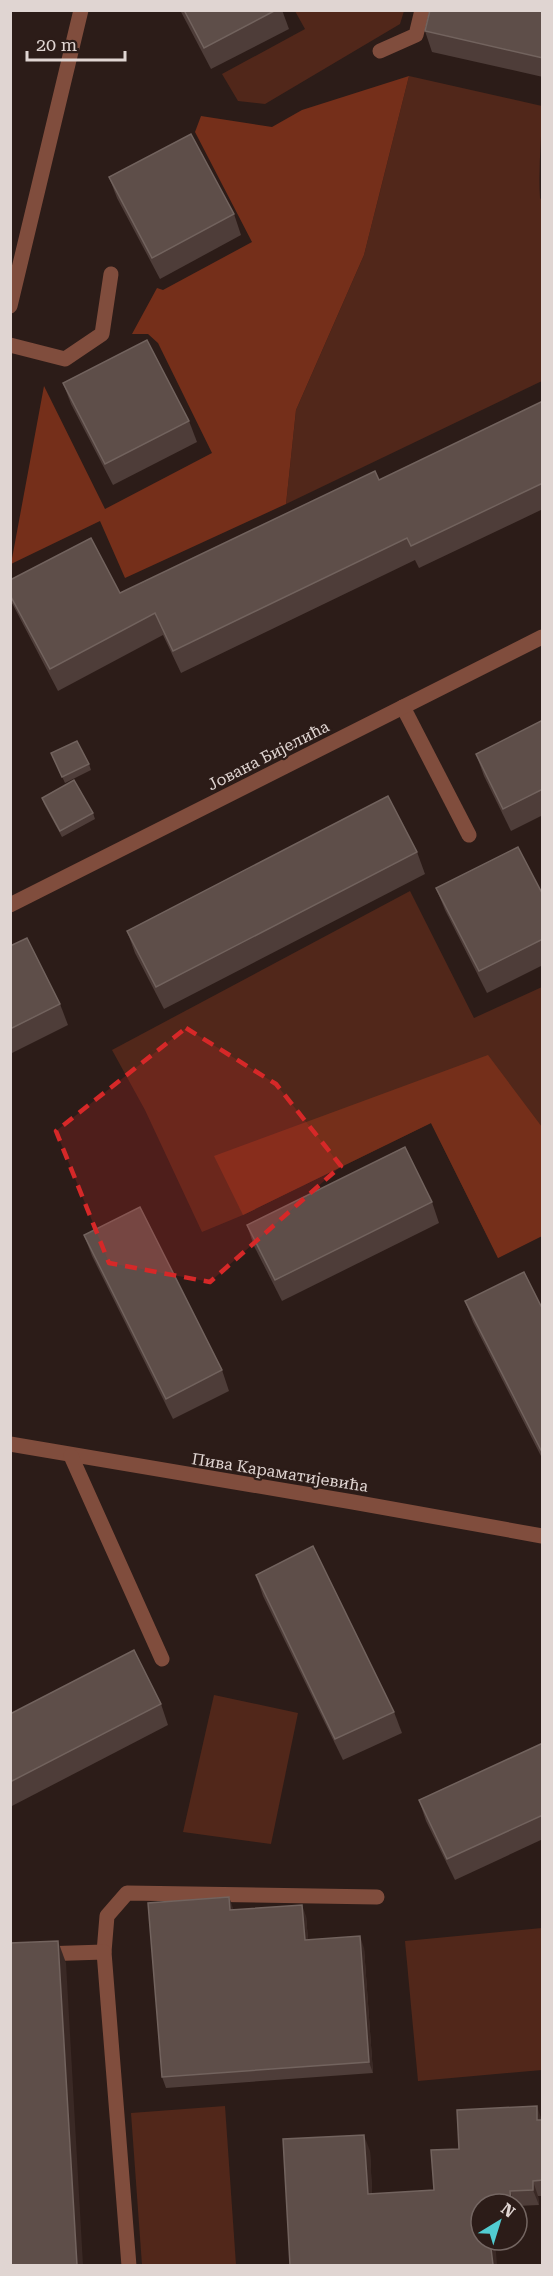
<svg xmlns="http://www.w3.org/2000/svg" width="553" height="2276" viewBox="0 0 553 2276" font-family="'Roboto Serif',serif">
  <style>
    .green { fill: #51271a }
    .forest { fill: #752f1a }
    .lines { fill: none; stroke-linecap: round; stroke-linejoin: round }
    .minor { stroke: #804d3d; stroke-width: 15 }
    .wall { fill: #4e3d39 }
    .shaded-wall { fill: #3a2925 }
    .building { fill: #5e4e49; stroke: #72635e; stroke-width: 1.5 }
    .marked { fill: #d62828; fill-opacity: 0.2; stroke: #d62828; stroke-width: 4.5; stroke-dasharray: 12 8; stroke-linejoin: round }
    .labels { text-anchor: middle; stroke-width: 4.5; stroke-linejoin: round; paint-order: stroke }
    .street-label { font-size: 16px; fill: #e0d5d2; stroke: #2c1c18 }
  </style>
  <rect width="100%" height="100%" fill="#2c1c18"/>
  <g class="green">
    <polygon points="295,11 404,11 400,24 265,104 238,101 222,74 305,29"/>
    <path d="M409,76L542,106C542,137 538,167 540,198L542,201V381L286,504L296,410L364,255Z"/>
    <polygon points="410,891 474,1018 542,987 542,1236 498,1258 431,1123 243,1215 202,1232 145,1110 112,1050"/>
    <polygon points="214,1695 298,1713 271,1844 183,1832"/>
    <polygon points="542,1928 542,2070 418,2081 405,1941"/>
    <polygon points="225,2106 236,2265 142,2265 131,2113"/>
  </g>
  <g class="forest">
    <polygon points="409,76 364,255 296,410 286,504 125,578 100,521 11,564 44,386 105,509 212,453 158,343 148,334 132,334 157,288 163,290 252,242 195,132 201,116 272,127 302,110"/>
    <polygon points="488,1055 542,1127 542,1236 498,1258 431,1123 243,1215 214,1156"/>
  </g>
  <g class="lines">
    <g class="minor">
      <polyline points="380,51 416,35 422,10"/>
      <polyline points="10,306 81,10"/>
      <polyline points="10,345 65,359 102,334 111,274"/>
      <polyline points="403,707 469,835"/>
      <polyline points="10,905 542,637"/>
      <polyline points="10,1444 353,1502 542,1536"/>
      <polyline points="71,1456 162,1659"/>
      <polyline points="104,1952 107,1916 127,1893 377,1897"/>
      <polyline points="10,1955 104,1952 129,2266"/>
    </g>
  </g>
  <g class="wall">
    <polygon points="180,10 282,10 289,29 211,69"/>
    <polygon points="543,10 543,77 432,52 425,31"/>
    <polygon points="109,177 234,214 241,235 160,279 117,198"/>
    <polygon points="63,383 189,421 197,442 113,485 71,404"/>
    <polygon points="543,401 543,509 419,568 415,560 181,673 163,635 58,691 13,605 10,600 10,580 120,593 379,480"/>
    <polygon points="543,720 543,815 511,831 484,776 476,754"/>
    <polygon points="51,753 89,764 91,770 65,783"/>
    <polygon points="42,798 93,813 95,819 62,837 44,804"/>
    <polygon points="417,852 425,874 164,1009 135,953 127,931"/>
    <polygon points="436,888 543,895 543,965 487,993 445,910"/>
    <polygon points="10,946 60,1004 68,1025 10,1054"/>
    <polygon points="432,1202 439,1223 282,1301 254,1246 247,1225"/>
    <polygon points="84,1235 222,1370 229,1391 173,1419 92,1256"/>
    <polygon points="465,1301 543,1310 543,1460 473,1322"/>
    <polygon points="256,1575 394,1712 402,1733 343,1760 263,1596"/>
    <polygon points="161,1704 168,1725 10,1807 10,1714"/>
    <polygon points="543,1743 543,1839 455,1880 426,1821 419,1800"/>
    <polygon points="229,1897 233,1910 306,1916 308,1940 364,1948 373,2073 166,2088 162,2077"/>
    <polygon points="543,2120 543,2196 538,2196 539,2205 517,2206 517,2204 481,2204 290,2265 370,2151 372,2194 434,2190 459,2149"/>
  </g>
  <g class="shaded-wall">
    <polygon points="229,1897 233,1908 234,1922 230,1910"/>
    <polygon points="302,1905 306,1916 309,1951 305,1940"/>
    <polygon points="360,1936 364,1948 373,2073 369,2062"/>
    <polygon points="58,1941 66,1963 83,2265 77,2265"/>
    <polygon points="537,2106 542,2121 537,2120"/>
    <polygon points="364,2135 370,2151 373,2210 368,2194"/>
    <polygon points="533,2181 538,2196 539,2205 533,2190"/>
    <polygon points="510,2191 515,2204 511,2204"/>
    <polygon points="490,2240 495,2240 497,2265 493,2265"/>
  </g>
  <g class="building">
    <polygon points="184,10 276,10 204,48"/>
    <polygon points="430,10 543,10 543,58 425,31"/>
    <polygon points="191,134 234,214 152,258 109,177"/>
    <polygon points="147,340 189,421 105,464 63,383"/>
    <polygon points="543,401 543,483 411,546 407,538 173,651 155,613 50,669 10,595 10,580 91,538 120,593 375,471 379,480"/>
    <polygon points="543,720 543,789 503,809 476,754"/>
    <polygon points="77,741 89,764 62,777 51,753"/>
    <polygon points="74,780 93,813 60,831 42,798"/>
    <polygon points="388,796 417,852 156,987 127,931"/>
    <polygon points="518,847 543,895 543,939 479,971 436,888"/>
    <polygon points="27,938 60,1004 10,1029 10,946"/>
    <polygon points="405,1147 432,1202 275,1280 247,1225"/>
    <polygon points="140,1207 222,1370 166,1399 84,1235"/>
    <polygon points="524,1272 543,1310 543,1454 465,1301"/>
    <polygon points="313,1546 394,1712 335,1739 256,1575"/>
    <polygon points="134,1650 161,1704 10,1782 10,1714"/>
    <polygon points="543,1743 543,1815 447,1859 419,1800"/>
    <polygon points="229,1897 230,1910 302,1905 305,1940 360,1936 369,2062 162,2077 148,1903"/>
    <polygon points="58,1941 77,2265 10,2265 10,1943"/>
    <polygon points="537,2106 537,2120 543,2120 543,2180 533,2181 533,2190 510,2191 511,2204 481,2204 481,2240 490,2240 493,2265 290,2265 283,2139 364,2135 368,2194 434,2190 431,2150 459,2149 457,2110"/>
  </g>
  <path class="marked" d="M186,1028L276,1084L341,1166L210,1282L109,1263L56,1131Z"/>
  <g class="labels">
    <g class="street-label">
      <text transform="translate(268 755) rotate(-27)" y="6">Јована Бијелића</text>
      <text transform="translate(280 1472) rotate(9)" y="6">Пива Караматијевића</text>
    </g>
  </g>
  <rect width="553" height="2276" fill="none" stroke="#e0d5d2" stroke-width="24"/>
  <g transform="translate(499 2222) rotate(38)"><circle r="28" fill="#2c1c18" stroke="#746662" stroke-width="1.5"/>
  <path d="M0-4.5L10 22L0 15L-10 22Z" fill="#51ccd1"/>
  <text y="-9" font-size="16" font-weight="bold" text-anchor="middle" fill="#e0d5d2">N</text>
  </g>
  <path d="M27 51v9h98v-9" fill="none" stroke="#e0d5d2" stroke-width="3"/>
  <text x="36" y="51" font-size="18" fill="#e0d5d2" stroke="#2c1c18" stroke-width="4.5" paint-order="stroke">20 m</text>
</svg>
